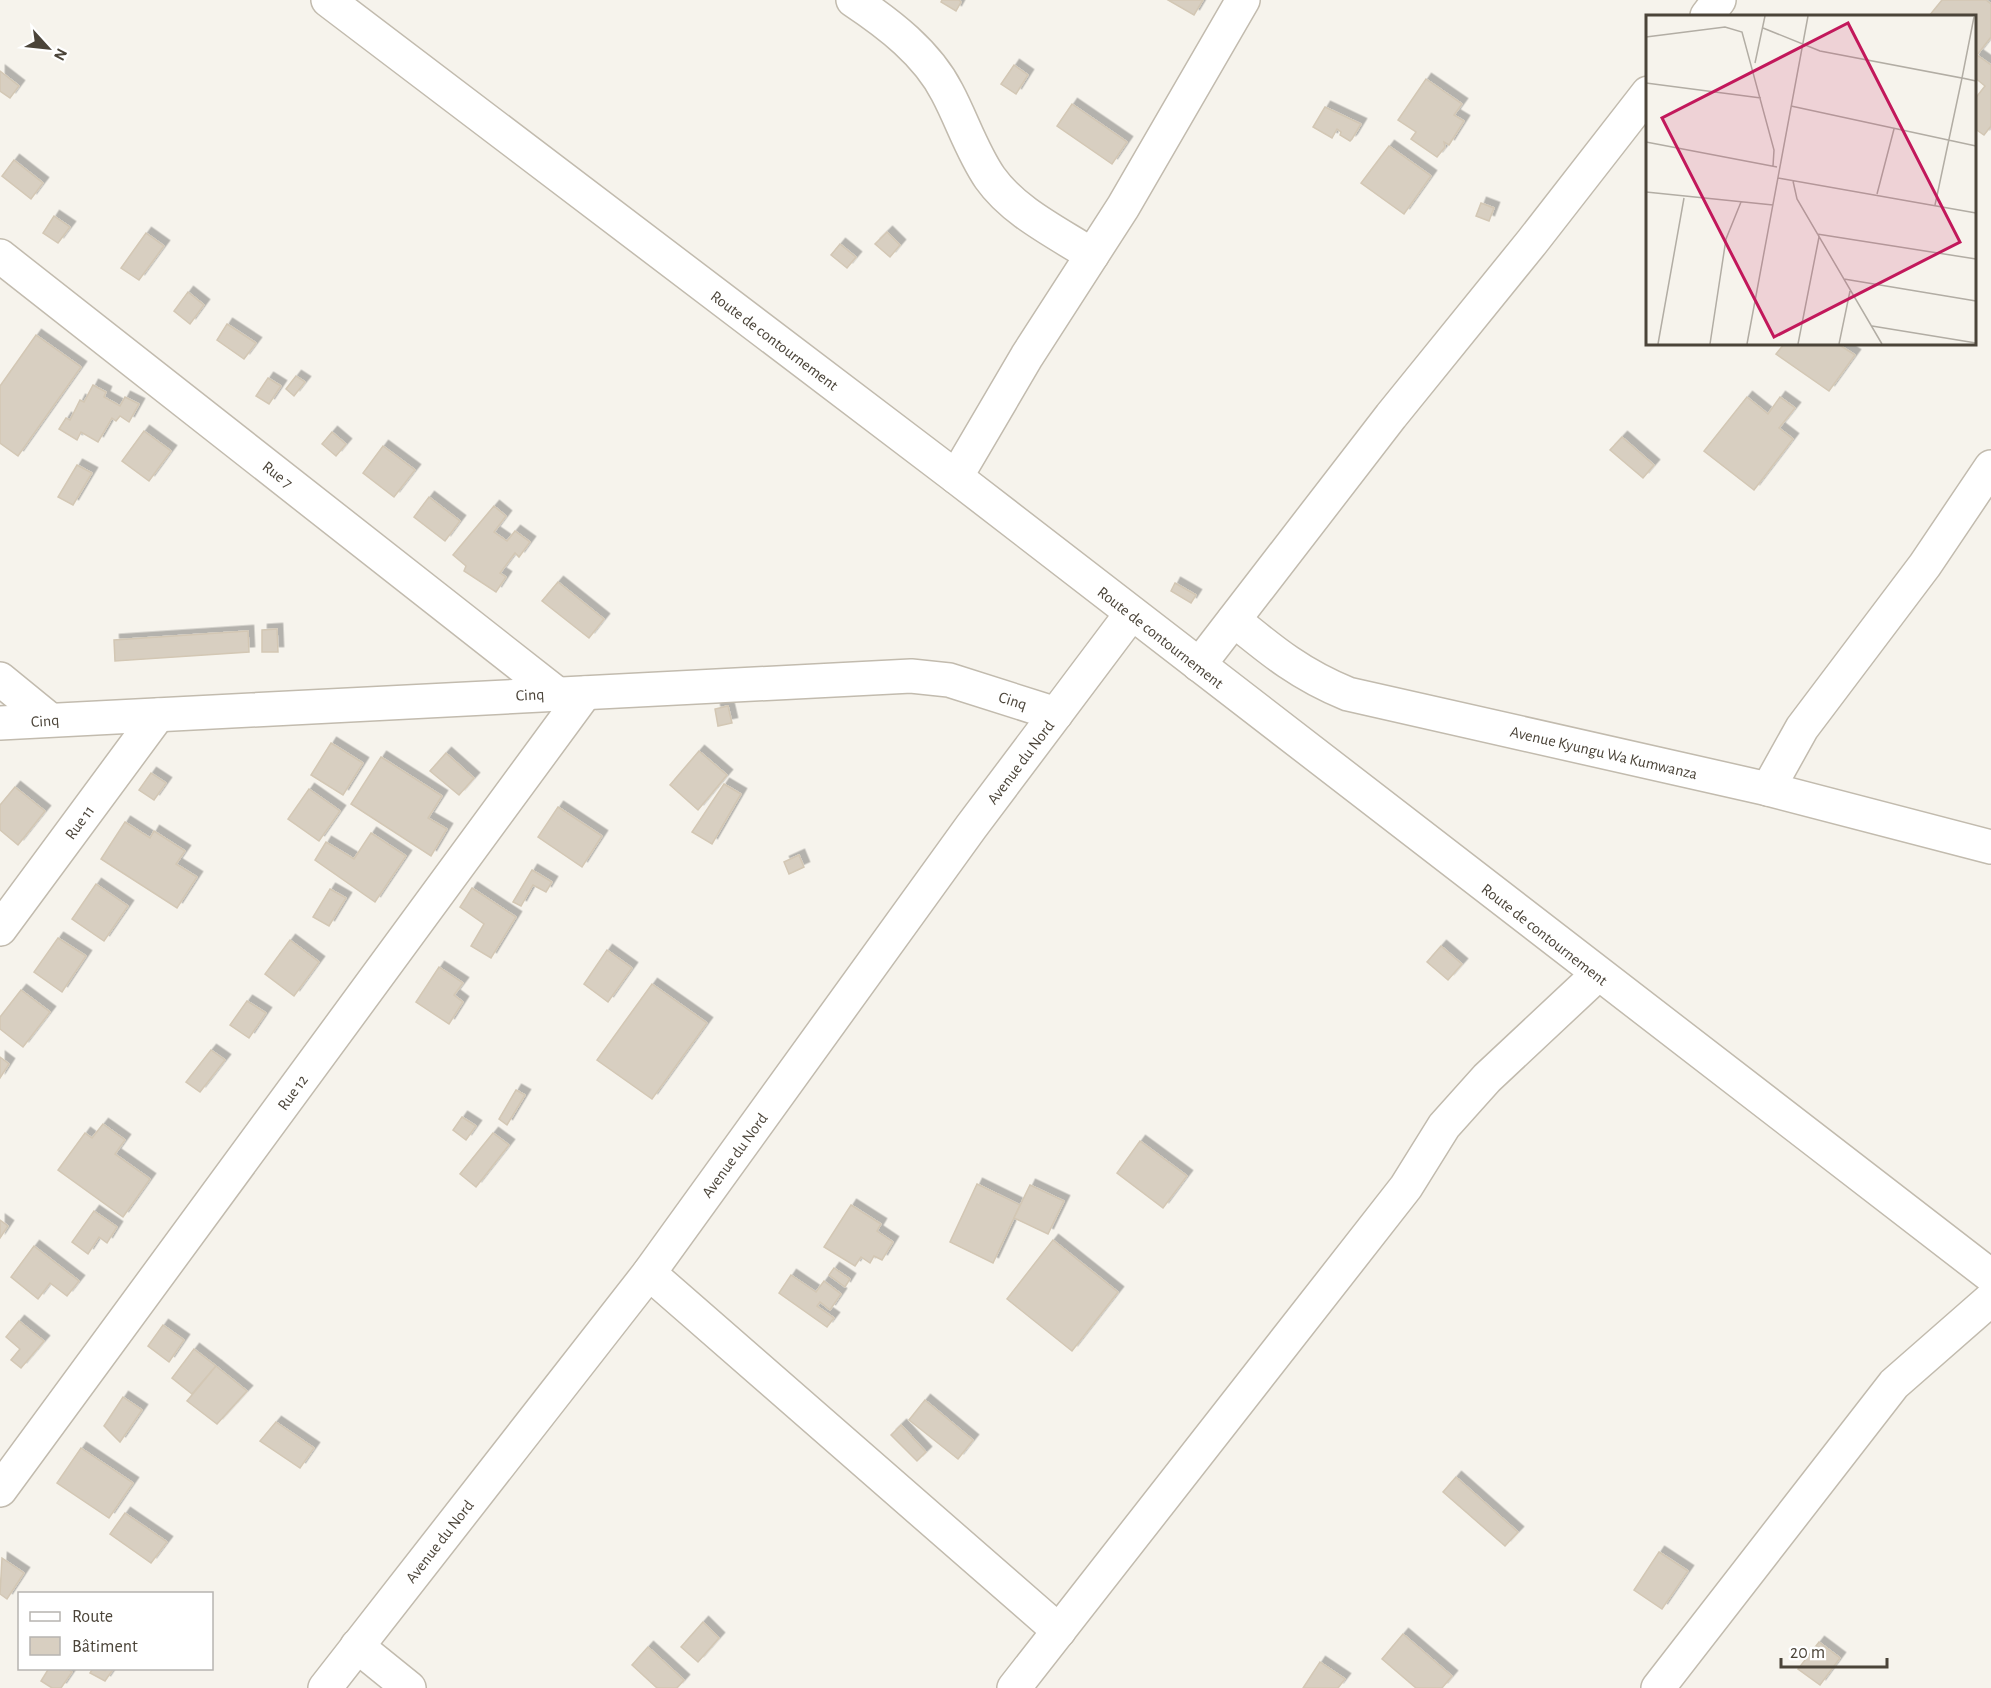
<svg xmlns="http://www.w3.org/2000/svg" width="1991" height="1688" viewBox="0 0 1991 1688" font-family="'Alegreya Sans',sans-serif">
  <style>
    .building { fill: #d8cfc1; stroke: #d3c7b4; stroke-width: 1.5; filter: url(#shadow) }
    .lines { fill: none; stroke-linecap: round; stroke-linejoin: round }
    .minor-casing { stroke: #c2bbae; stroke-width: 36 }
    .minor { stroke: #fff; stroke-width: 33 }
    .labels { text-anchor: middle; stroke-width: 5; stroke-linejoin: round; paint-order: stroke }
    .street-label { font-size: 16px; fill: #4b4439; stroke: #fff }
    .inset-road { fill: none; stroke: #b2ada4; stroke-width: 1.5 }
    .view { fill: #c2185b; fill-opacity: 0.15; stroke: #c2185b; stroke-width: 3 }
    .inset-edge { fill: none; stroke: #4b4439; stroke-width: 3 }
  </style>
  <defs>
    <filter id="shadow"><feDropShadow dx="5.5" dy="-5.5" stdDeviation="0" flood-color="#0004"/></filter>
  </defs>
  <rect width="100%" height="100%" fill="#f6f3ec"/>
  <g class="building">
    <polygon points="942,0 959,0 961,2 956,11 941,2"/>
    <polygon points="1168,0 1203,0 1194,15"/>
    <polygon points="1942,0 1986,0 1991,4 1991,37 1977,55 1974,53 1974,16 1929,16"/>
    <polygon points="1977,55 1991,65 1991,126 1984,135 1974,128 1974,100 1985,86 1974,77 1974,58"/>
    <polygon points="1014,65 1028,75 1016,94 1001,84"/>
    <polygon points="0,71 19,86 10,98 0,91"/>
    <polygon points="1426,79 1462,104 1454,115 1464,121 1449,145 1444,142 1445,147 1437,157 1411,139 1416,132 1398,120"/>
    <polygon points="1072,104 1127,142 1112,164 1057,126"/>
    <polygon points="1325,107 1361,124 1352,139 1350,141 1340,135 1341,132 1337,129 1332,138 1313,127"/>
    <polygon points="1389,146 1431,176 1404,214 1361,183"/>
    <polygon points="14,160 43,183 31,199 2,176"/>
    <polygon points="1481,203 1494,208 1489,221 1476,216"/>
    <polygon points="54,216 70,227 58,243 43,233"/>
    <polygon points="887,232 900,245 890,257 875,244"/>
    <polygon points="146,233 164,246 139,280 121,268"/>
    <polygon points="840,244 856,257 847,268 831,255"/>
    <polygon points="188,292 204,305 190,324 174,311"/>
    <polygon points="227,324 256,343 244,359 217,340"/>
    <polygon points="36,335 81,367 18,456 0,443 0,386"/>
    <polygon points="1784,344 1838,344 1855,355 1829,391 1776,354"/>
    <polygon points="296,376 305,382 294,396 286,389"/>
    <polygon points="268,378 281,386 269,404 256,396"/>
    <polygon points="93,385 106,392 104,397 120,406 125,397 139,404 129,422 120,416 116,421 112,418 98,442 81,432 77,440 59,429 66,418 70,420 80,400 84,402"/>
    <polygon points="1747,397 1768,414 1780,397 1795,408 1779,428 1793,439 1754,490 1704,451"/>
    <polygon points="144,431 171,451 149,481 122,461"/>
    <polygon points="332,432 346,444 336,456 322,444"/>
    <polygon points="1622,437 1654,465 1643,478 1610,450"/>
    <polygon points="383,446 415,470 394,497 363,473"/>
    <polygon points="77,465 92,473 73,505 58,497"/>
    <polygon points="429,497 460,521 445,541 414,517"/>
    <polygon points="494,506 506,516 494,532 507,541 515,531 530,542 519,557 515,553 500,573 506,577 496,592 464,571 466,566 453,555"/>
    <polygon points="558,582 604,619 589,638 542,601"/>
    <polygon points="1175,583 1196,595 1191,603 1171,591"/>
    <polygon points="277,629 278,652 262,652 262,630"/>
    <polygon points="248,631 249,652 115,661 114,640"/>
    <polygon points="728,706 732,723 718,726 715,709"/>
    <polygon points="331,743 363,763 343,795 311,775"/>
    <polygon points="699,751 727,775 698,810 670,785"/>
    <polygon points="446,753 474,778 459,795 430,771"/>
    <polygon points="381,757 442,796 428,818 447,829 431,856 351,804"/>
    <polygon points="151,773 166,783 154,800 139,790"/>
    <polygon points="724,784 741,794 712,844 692,832"/>
    <polygon points="15,787 45,811 18,845 0,830 0,805"/>
    <polygon points="309,789 340,811 319,841 288,819"/>
    <polygon points="558,807 602,836 582,867 538,837"/>
    <polygon points="125,822 150,838 154,831 185,851 176,864 197,877 177,908 101,859"/>
    <polygon points="371,833 406,856 375,902 315,860 326,842 354,859"/>
    <polygon points="799,855 804,867 789,874 784,862"/>
    <polygon points="532,870 552,882 546,892 533,885 521,906 513,902"/>
    <polygon points="96,884 128,906 104,941 72,919"/>
    <polygon points="472,888 516,917 491,958 471,946 484,924 460,907"/>
    <polygon points="330,889 346,898 329,926 313,917"/>
    <polygon points="58,938 86,956 62,992 34,972"/>
    <polygon points="290,940 319,962 294,996 265,974"/>
    <polygon points="1441,946 1462,964 1448,980 1427,962"/>
    <polygon points="607,950 632,968 608,1002 584,984"/>
    <polygon points="439,967 463,983 454,995 463,1002 449,1024 416,1002"/>
    <polygon points="652,984 707,1023 652,1099 597,1060"/>
    <polygon points="21,990 50,1012 23,1047 0,1029 0,1017"/>
    <polygon points="247,1001 266,1013 249,1038 230,1025"/>
    <polygon points="211,1050 225,1060 200,1092 186,1082"/>
    <polygon points="0,1057 9,1064 0,1078"/>
    <polygon points="516,1090 525,1095 507,1125 499,1119"/>
    <polygon points="462,1117 476,1126 466,1140 453,1130"/>
    <polygon points="103,1124 125,1140 115,1154 150,1179 123,1217 58,1170 85,1133 92,1138"/>
    <polygon points="493,1133 509,1145 476,1187 460,1174"/>
    <polygon points="1140,1141 1187,1176 1163,1208 1117,1173"/>
    <polygon points="977,1184 1020,1205 993,1263 950,1242"/>
    <polygon points="1030,1185 1064,1201 1048,1234 1014,1218"/>
    <polygon points="851,1205 881,1224 877,1231 893,1242 882,1260 874,1256 870,1263 861,1257 855,1266 824,1247"/>
    <polygon points="94,1211 117,1227 107,1243 99,1237 88,1254 72,1242"/>
    <polygon points="0,1220 8,1226 0,1238"/>
    <polygon points="1053,1240 1118,1292 1072,1351 1007,1299"/>
    <polygon points="34,1246 79,1281 67,1296 50,1283 38,1299 11,1277"/>
    <polygon points="834,1268 850,1279 845,1287 829,1275"/>
    <polygon points="791,1275 816,1292 824,1281 841,1294 830,1310 820,1302 817,1306 834,1318 827,1327 779,1293"/>
    <polygon points="19,1321 44,1341 21,1368 11,1360 20,1349 6,1337"/>
    <polygon points="163,1325 184,1340 169,1362 148,1346"/>
    <polygon points="194,1349 216,1366 192,1394 172,1378"/>
    <polygon points="216,1366 247,1391 217,1424 187,1401"/>
    <polygon points="123,1397 142,1410 120,1442 104,1426"/>
    <polygon points="925,1400 973,1440 958,1459 909,1420"/>
    <polygon points="276,1422 314,1448 300,1468 260,1441"/>
    <polygon points="901,1425 926,1452 917,1461 891,1435"/>
    <polygon points="81,1448 133,1483 109,1518 57,1483"/>
    <polygon points="1456,1477 1518,1532 1505,1546 1443,1492"/>
    <polygon points="125,1513 167,1542 151,1563 110,1534"/>
    <polygon points="1659,1552 1688,1571 1662,1609 1634,1590"/>
    <polygon points="2,1558 24,1573 7,1599 0,1594"/>
    <polygon points="703,1622 719,1638 698,1662 681,1647"/>
    <polygon points="1403,1634 1452,1676 1442,1688 1416,1688 1382,1659"/>
    <polygon points="1819,1642 1840,1658 1820,1685 1798,1669"/>
    <polygon points="648,1647 684,1680 677,1688 657,1688 632,1665"/>
    <polygon points="1320,1662 1345,1679 1338,1688 1303,1688"/>
    <polygon points="49,1668 66,1668 72,1672 61,1688 52,1688 41,1681"/>
    <polygon points="93,1668 114,1668 105,1681 90,1673"/>
  </g>
  <g class="lines">
    <defs>
      <g id="minor">
        <polyline points="328,0 956,477 1991,1276"/>
        <path d="M853,0C889,24 927,53 947,92C962,120 972,152 990,178C1014,212 1058,233 1092,255"/>
        <polyline points="1707,16 1719,0"/>
        <polyline points="0,256 556,693"/>
        <polyline points="956,477 1027,356 1123,207 1243,0"/>
        <path d="M1234,620C1273,652 1301,675 1348,694L1768,789L1991,847"/>
        <polyline points="1199,665 1391,416 1532,242 1648,93"/>
        <polyline points="0,679 49,719"/>
        <polyline points="0,723 911,676 949,680 1056,714"/>
        <polyline points="1768,789 1802,728 1925,565 1991,467"/>
        <polyline points="0,929 158,715"/>
        <polyline points="649,1273 1059,1631"/>
        <polyline points="0,1490 585,693"/>
        <polyline points="357,1646 409,1688"/>
        <polyline points="325,1688 649,1273 971,827 1131,614"/>
        <polyline points="1014,1688 1406,1187 1444,1126 1487,1078 1597,975"/>
        <polyline points="1658,1688 1894,1384 1991,1299"/>
      </g>
    </defs>
    <use href="#minor" class="minor-casing"/>
    <use href="#minor" class="minor"/>
  </g>
  <g class="labels">
    <g class="street-label">
      <text transform="translate(775 340) rotate(37)" y="6">Route de contournement</text>
      <text transform="translate(278 474) rotate(38)" y="6">Rue 7</text>
      <text transform="translate(1161 637) rotate(38)" y="6">Route de contournement</text>
      <text transform="translate(530 694) rotate(-3)" y="6">Cinq</text>
      <text transform="translate(1013 700) rotate(18)" y="6">Cinq</text>
      <text transform="translate(45 720) rotate(-4)" y="6">Cinq</text>
      <text transform="translate(1604 752) rotate(13)" y="6">Avenue Kyungu Wa Kumwanza</text>
      <text transform="translate(1020 762) rotate(-53)" y="6">Avenue du Nord</text>
      <text transform="translate(79 822) rotate(-54)" y="6">Rue 11</text>
      <text transform="translate(1545 934) rotate(38)" y="6">Route de contournement</text>
      <text transform="translate(292 1092) rotate(-54)" y="6">Rue 12</text>
      <text transform="translate(734 1155) rotate(-54)" y="6">Avenue du Nord</text>
      <text transform="translate(439 1541) rotate(-52)" y="6">Avenue du Nord</text>
    </g>
  </g>
  <g transform="translate(1646 15)">
    <rect width="330" height="330" fill="#f6f3ec"/>
    <path class="inset-road" d="M117,13L174,36L316,63L328,2M0,22L79,12L96,17L128,135L127,151M109,48L119,1M0,68L115,83M145,91L330,131M0,127L131,152M132,163L330,198M147,166L151,184L236,329M0,177L127,190M231,179L248,114M289,190L316,63L330,66M171,219L330,244M198,264L330,286M226,311L330,328M12,329L38,183M64,329L80,224L95,187M101,329L162,1M152,329L173,222M193,329L204,276"/>
    <path class="view" d="M202,8L314,227L128,322L16,103Z"/>
    <rect width="330" height="330" class="inset-edge"/>
  </g>
  <rect x="18" y="1592" width="195" height="78" fill="#ffffff" stroke="#b7b4b0" stroke-width="1.5"/>
  <rect x="30" y="1612" width="30" height="9" fill="#ffffff" stroke="#b7b4b0" stroke-width="1.5"/>
  <text x="72" y="1622" font-size="18" fill="#4b4439">Route</text>
  <rect x="30" y="1637" width="30" height="18" fill="#d8cfc1" stroke="#b7b4b0" stroke-width="1.5"/>
  <text x="72" y="1652" font-size="18" fill="#4b4439">Bâtiment</text>
  <g transform="translate(48 48) rotate(117)" stroke="#ffffff" stroke-width="4.5" paint-order="stroke">
  <path d="M0-4.5L10 22L0 15L-10 22Z" fill="#4b4439"/>
  <text y="-9" font-size="16" font-weight="bold" text-anchor="middle" fill="#4b4439">N</text>
  </g>
  <path d="M1781 1658v9h106v-9" fill="none" stroke="#4b4439" stroke-width="3"/>
  <text x="1790" y="1658" font-size="18" fill="#4b4439" stroke="#ffffff" stroke-width="4.5" paint-order="stroke">20 m</text>
</svg>
